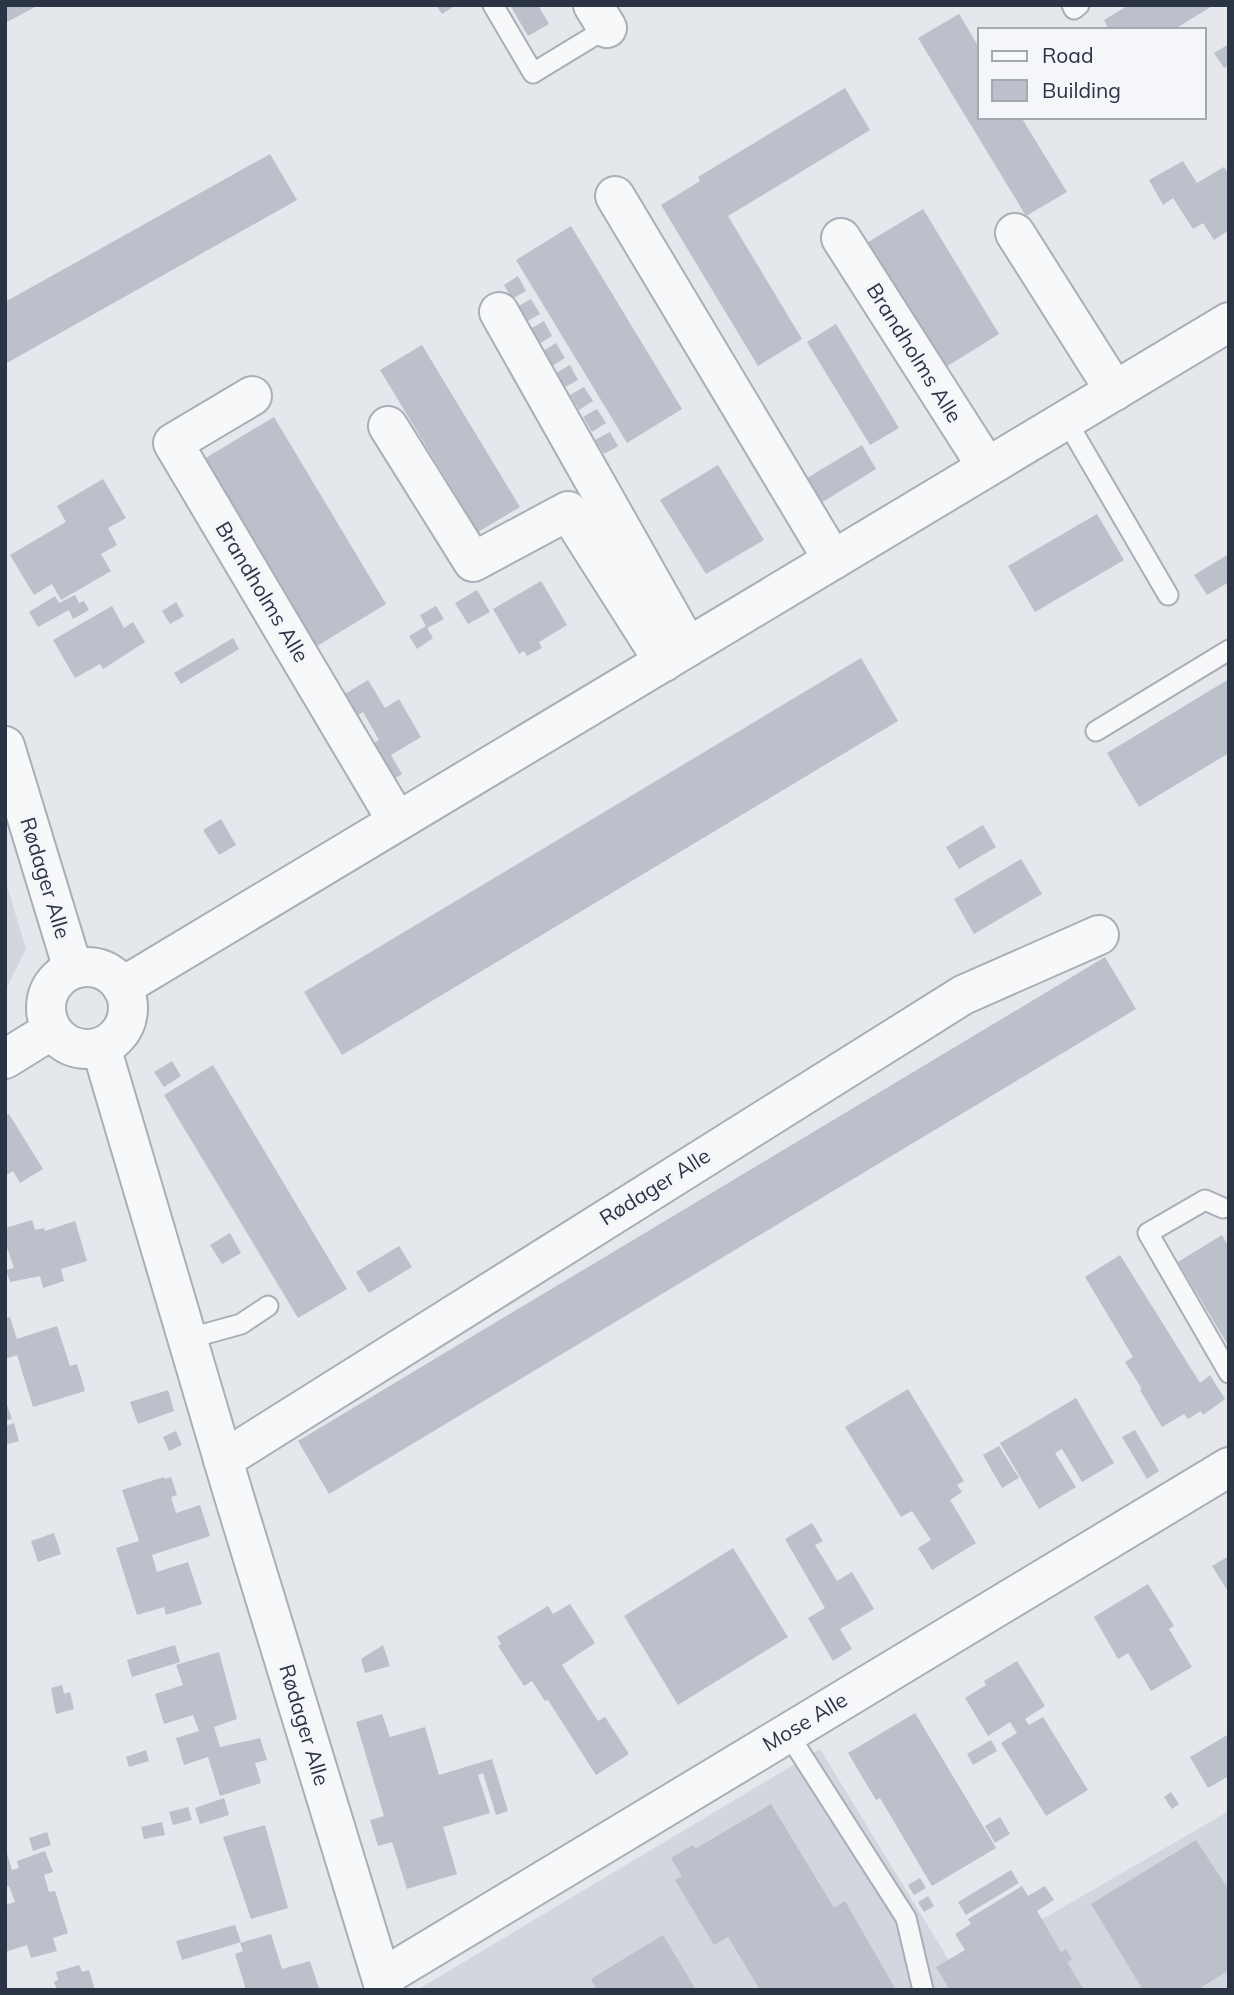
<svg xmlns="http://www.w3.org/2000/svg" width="1234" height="1995" viewBox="0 0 1234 1995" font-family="Mulish,sans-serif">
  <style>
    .built { fill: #d2d6de }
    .building { fill: #bbc0ca }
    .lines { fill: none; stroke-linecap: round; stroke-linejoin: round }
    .service-casing { stroke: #a9aeb7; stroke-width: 23 }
    .minor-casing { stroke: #a9aeb7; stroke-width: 42 }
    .service { stroke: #f7f8fa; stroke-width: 19 }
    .minor { stroke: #f7f8fa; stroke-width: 38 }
    .labels { text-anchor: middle; stroke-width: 7; stroke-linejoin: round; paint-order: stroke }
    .street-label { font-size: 21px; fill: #2b3445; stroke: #f4f6f9 }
  </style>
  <rect width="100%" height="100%" fill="#e4e7ec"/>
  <g class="built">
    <polygon points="5,879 26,949 5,991"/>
    <polygon points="820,1749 955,1970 1229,1811 1229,1990 417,1990"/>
  </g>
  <g class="building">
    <polygon points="5,5 39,5 5,23"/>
    <polygon points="436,5 456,5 442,14"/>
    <polygon points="510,5 538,5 549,24 528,36"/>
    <polygon points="1129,5 1214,5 1173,30 1109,30 1104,20"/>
    <polygon points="959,14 980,49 980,117 1021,117 1067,192 1026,216 918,38"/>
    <polygon points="1229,44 1229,65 1224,68 1214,53"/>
    <polygon points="845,88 870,130 728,216 802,339 758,366 661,205 700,181 698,177"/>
    <polygon points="270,154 297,200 5,364 5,302"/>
    <polygon points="1183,161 1197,183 1224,167 1229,174 1229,230 1214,240 1203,223 1193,229 1173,198 1163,205 1149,180"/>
    <polygon points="923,209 999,334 941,370 865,244"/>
    <polygon points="571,226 682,409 627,443 516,260"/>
    <polygon points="518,276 526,291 512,299 504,285"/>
    <polygon points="531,299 540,314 526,322 517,307"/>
    <polygon points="544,321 552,336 539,344 530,329"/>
    <polygon points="836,324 899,428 870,445 807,342"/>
    <polygon points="556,343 565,358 552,366 543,351"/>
    <polygon points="422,345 520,507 478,532 380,370"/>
    <polygon points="570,365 578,380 565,387 556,373"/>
    <polygon points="584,387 593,401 579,410 570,395"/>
    <polygon points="597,409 606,423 592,432 583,417"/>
    <polygon points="274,417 386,604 317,646 204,459"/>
    <polygon points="610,432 618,446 604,454 595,440"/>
    <polygon points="862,445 876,469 816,506 802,481"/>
    <polygon points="718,465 764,540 706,574 660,500"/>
    <polygon points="103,479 126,518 108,528 117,545 101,554 111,571 61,600 52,584 34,595 10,555 66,522 57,506"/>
    <polygon points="1097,514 1124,560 1035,612 1008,566"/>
    <polygon points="1229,554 1229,582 1207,595 1194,575"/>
    <polygon points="541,581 567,625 539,642 542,648 527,656 524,651 519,654 493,609"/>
    <polygon points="477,590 490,612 468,624 455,603"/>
    <polygon points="75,595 79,603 84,601 89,610 73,619 69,610 38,627 29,612 55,596 59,603"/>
    <polygon points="176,602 184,616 170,624 162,611"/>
    <polygon points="112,606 124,628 133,622 145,642 103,669 100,664 75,678 53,640"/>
    <polygon points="436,606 444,619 427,628 433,638 417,649 409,636 426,626 420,615"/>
    <polygon points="233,638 239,649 181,684 174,673"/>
    <polygon points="861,658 898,721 342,1055 304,992"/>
    <polygon points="1229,679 1229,753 1139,807 1107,753"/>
    <polygon points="368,680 385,708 399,699 421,737 391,755 402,774 388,783 367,747 379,740 363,712 351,720 338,698"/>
    <polygon points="221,819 236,845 219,855 203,830"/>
    <polygon points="983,825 996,847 959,869 946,847"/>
    <polygon points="1021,859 1042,894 974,934 954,899"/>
    <polygon points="1105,957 1136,1009 329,1494 298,1441"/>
    <polygon points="172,1061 181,1076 164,1087 154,1072"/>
    <polygon points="213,1065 347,1289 298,1318 164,1095"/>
    <polygon points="9,1114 43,1169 20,1183 13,1171 5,1176 5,1116"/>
    <polygon points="32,1220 35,1230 44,1228 45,1231 75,1221 87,1261 61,1269 64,1281 43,1288 40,1276 10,1282 6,1270 14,1268 5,1242 5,1228"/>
    <polygon points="230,1233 241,1253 222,1264 210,1245"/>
    <polygon points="1222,1235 1229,1247 1229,1347 1178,1262"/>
    <polygon points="399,1246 412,1267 369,1293 356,1272"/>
    <polygon points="1120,1255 1200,1383 1210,1375 1225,1399 1203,1415 1201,1411 1188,1419 1184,1414 1162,1427 1140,1390 1142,1389 1125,1362 1133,1357 1085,1277"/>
    <polygon points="10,1317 17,1339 57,1326 70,1366 77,1364 85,1391 33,1407 17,1355 5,1359 5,1318"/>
    <polygon points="908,1389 964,1481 957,1485 962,1492 950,1500 976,1543 932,1570 918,1548 931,1540 912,1511 901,1517 845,1427"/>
    <polygon points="168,1390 174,1411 138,1424 130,1402"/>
    <polygon points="1076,1398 1114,1463 1082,1482 1062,1449 1055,1453 1076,1487 1039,1509 1000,1443"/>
    <polygon points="5,1399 12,1419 5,1421"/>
    <polygon points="14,1423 19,1441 5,1445 5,1426"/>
    <polygon points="1135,1430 1159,1471 1147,1479 1122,1437"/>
    <polygon points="176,1431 182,1445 169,1451 163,1437"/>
    <polygon points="999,1446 1019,1478 1002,1488 983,1455"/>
    <polygon points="164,1477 165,1479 171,1477 177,1495 171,1497 176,1513 200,1505 210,1536 152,1555 157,1572 188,1562 202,1604 166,1615 164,1607 137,1615 116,1548 139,1541 122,1490"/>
    <polygon points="812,1523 823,1541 815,1545 837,1581 852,1572 874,1609 840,1629 852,1649 833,1661 808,1618 825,1608 785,1539"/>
    <polygon points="54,1533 61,1554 38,1562 31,1541"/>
    <polygon points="733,1548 788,1637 678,1705 624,1616"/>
    <polygon points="1229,1556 1229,1593 1212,1566"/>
    <polygon points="1148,1584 1174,1626 1169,1629 1192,1667 1151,1691 1128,1653 1118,1659 1094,1617"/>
    <polygon points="570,1604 595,1643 562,1665 598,1721 605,1717 629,1754 596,1775 548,1700 545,1701 532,1681 524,1686 498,1646 501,1644 497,1637 548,1606 553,1614"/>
    <polygon points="175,1645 180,1662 132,1677 127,1660"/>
    <polygon points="383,1645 390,1666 365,1673 361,1659"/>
    <polygon points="219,1652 237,1719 214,1727 220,1747 260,1738 267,1760 255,1763 261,1783 220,1796 208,1757 184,1765 176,1738 199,1731 193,1715 164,1724 155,1694 183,1685 176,1665"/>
    <polygon points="1017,1661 1045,1706 1025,1719 1029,1725 1043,1717 1088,1790 1046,1816 1001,1743 1017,1733 1010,1722 988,1736 965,1698 986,1685 984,1681"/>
    <polygon points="62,1685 64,1694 70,1692 74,1709 56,1714 51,1688"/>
    <polygon points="915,1713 996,1848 932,1886 880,1798 876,1800 848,1753"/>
    <polygon points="382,1714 390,1737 425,1727 439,1775 492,1759 508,1811 496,1815 483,1773 478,1775 490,1813 443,1827 457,1874 407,1889 392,1842 378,1846 370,1820 384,1816 356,1722"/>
    <polygon points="1229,1734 1229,1776 1208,1788 1190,1757"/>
    <polygon points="991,1740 997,1751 973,1765 967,1754"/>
    <polygon points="146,1750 149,1761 129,1767 126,1757"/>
    <polygon points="1171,1792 1179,1804 1172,1809 1164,1797"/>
    <polygon points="224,1798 229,1815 200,1824 195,1808"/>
    <polygon points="771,1804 834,1908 845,1901 896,1990 760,1990 728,1937 714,1945 675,1880 682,1876 671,1858 693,1845 695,1849"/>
    <polygon points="188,1807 192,1820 173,1825 169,1812"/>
    <polygon points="1000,1817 1010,1834 995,1843 985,1826"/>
    <polygon points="162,1822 165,1835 144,1839 141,1827"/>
    <polygon points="265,1825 288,1908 251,1919 223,1837"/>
    <polygon points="47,1832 51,1845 33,1851 29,1838"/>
    <polygon points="1196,1840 1229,1890 1229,1970 1197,1990 1143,1990 1091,1904"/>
    <polygon points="5,1847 12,1870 19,1868 17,1861 45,1851 53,1872 44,1875 49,1892 55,1891 68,1933 53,1938 57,1951 31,1958 27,1945 5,1952 5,1905 15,1902 9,1886 5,1887"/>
    <polygon points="1011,1870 1019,1883 966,1915 958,1902"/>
    <polygon points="920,1878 926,1888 914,1895 908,1885"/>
    <polygon points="1022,1886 1028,1896 1045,1886 1054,1900 1037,1911 1061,1952 1066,1949 1072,1959 1067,1962 1084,1990 950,1990 936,1967 965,1950 955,1934 971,1924 968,1919"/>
    <polygon points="928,1896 934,1906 924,1912 918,1902"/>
    <polygon points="235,1925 241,1942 182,1960 176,1941"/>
    <polygon points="271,1934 282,1969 310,1961 319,1988 246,1990 235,1954 243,1951 240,1943"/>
    <polygon points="663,1935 696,1990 597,1990 591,1979"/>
    <polygon points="79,1965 82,1972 89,1970 95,1990 57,1990 54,1982 58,1980 56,1972"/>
  </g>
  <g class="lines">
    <defs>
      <g id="service">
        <polyline points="493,5 533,73 607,28"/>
        <polyline points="1072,5 1074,9 1079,5"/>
        <polyline points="1066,420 1168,595"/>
        <polyline points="1096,731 1229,650"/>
        <polyline points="1223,1208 1205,1200 1148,1233 1229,1373"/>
        <polyline points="187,1339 241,1324 268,1306"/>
        <polyline points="787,1732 906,1918 923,1990"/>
      </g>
      <g id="minor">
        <polyline points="593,5 607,28"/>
        <polyline points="615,196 833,560"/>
        <polyline points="1015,233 1115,391"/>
        <polyline points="841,238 987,467"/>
        <polyline points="499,312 688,647"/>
        <polyline points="252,396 173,443 397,821"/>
        <polyline points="388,426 473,562 568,511 664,662"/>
        <polyline points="5,746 73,969"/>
        <circle cx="87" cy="1008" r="41"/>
        <polyline points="122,987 1229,322"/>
        <polyline points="101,1047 233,1493 385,1990"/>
        <polyline points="5,1059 52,1030"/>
        <polyline points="223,1460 963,995 1099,935"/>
        <polyline points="382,1978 1229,1467"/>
      </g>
    </defs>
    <use href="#service" class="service-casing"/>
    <use href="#minor" class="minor-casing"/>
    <use href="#service" class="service"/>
    <use href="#minor" class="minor"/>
  </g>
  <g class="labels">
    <g class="street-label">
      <text transform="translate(914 353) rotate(58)" y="7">Brandholms Alle</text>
      <text transform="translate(262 592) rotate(59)" y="7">Brandholms Alle</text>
      <text transform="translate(45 878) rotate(73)" y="7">Rødager Alle</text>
      <text transform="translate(655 1187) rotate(-32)" y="7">Rødager Alle</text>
      <text transform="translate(805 1722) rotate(-31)" y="7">Mose Alle</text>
      <text transform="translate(304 1725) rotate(73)" y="7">Rødager Alle</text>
    </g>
  </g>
  <rect width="1234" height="1995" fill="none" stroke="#2b3445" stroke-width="14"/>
  <rect x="978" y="28" width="228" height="91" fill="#f4f6f9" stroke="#a4a8b1" stroke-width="2"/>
  <rect x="992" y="51" width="35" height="10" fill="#f7f8fa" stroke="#a4a8b1" stroke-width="2"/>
  <text x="1042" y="63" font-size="21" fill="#2b3445">Road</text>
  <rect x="992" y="80" width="35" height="21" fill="#bbc0ca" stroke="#a4a8b1" stroke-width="2"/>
  <text x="1042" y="98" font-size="21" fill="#2b3445">Building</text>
</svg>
